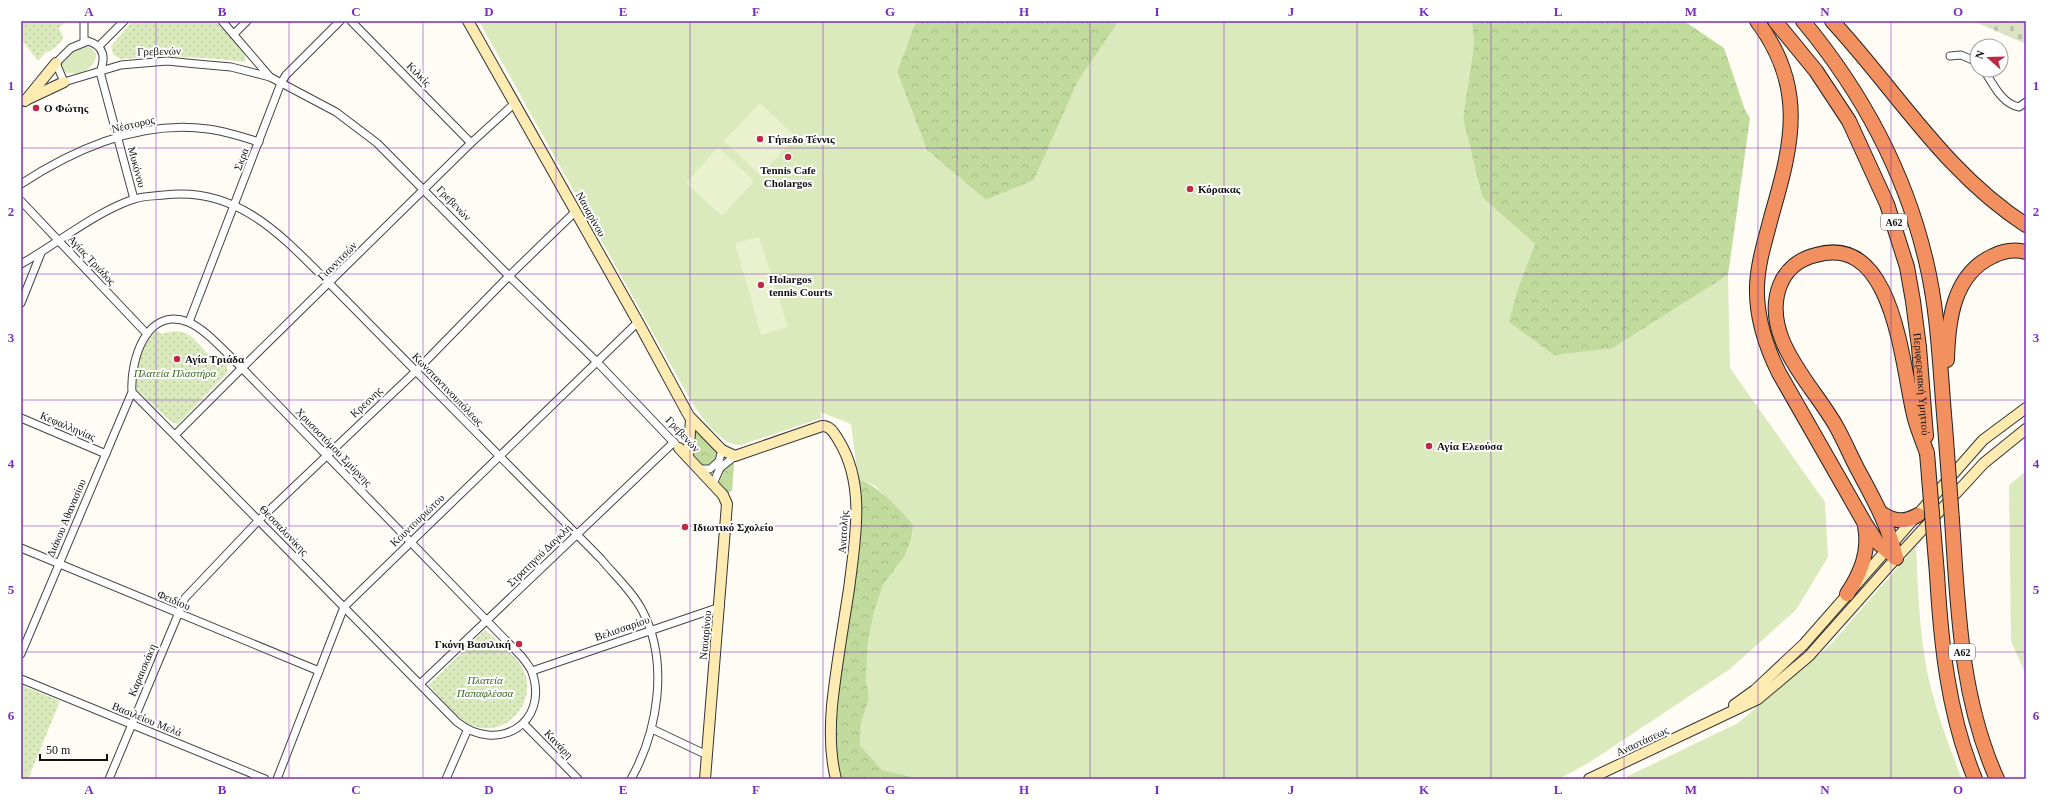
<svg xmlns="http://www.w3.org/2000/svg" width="2047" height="800" viewBox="0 0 2047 800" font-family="'Times New Roman',serif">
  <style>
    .grass { fill: #daeabd }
    .forest { fill: url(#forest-crowns) }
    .cemetery { fill: url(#cemetery-stones) }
    .park { fill: url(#park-dots) }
    .pitch { fill: #eaf1cf }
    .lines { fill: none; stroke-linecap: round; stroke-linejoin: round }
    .street-casing { stroke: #444; stroke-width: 9 }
    .secondary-casing { stroke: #333; stroke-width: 12 }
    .highway-casing { stroke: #222; stroke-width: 16 }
    .street { stroke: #fff; stroke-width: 7 }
    .secondary { stroke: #feebb1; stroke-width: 10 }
    .highway { stroke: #f2905f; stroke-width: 14 }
    .highway-bridge-casing { stroke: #222; stroke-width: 16; stroke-linecap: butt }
    .highway-bridge { stroke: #f2905f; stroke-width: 14 }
    .grid { fill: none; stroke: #7b2cbf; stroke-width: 1; stroke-opacity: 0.55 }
    .poi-dot { fill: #c12843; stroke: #fff; stroke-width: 1.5 }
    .labels { text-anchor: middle; stroke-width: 4; stroke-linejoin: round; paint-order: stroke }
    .shield { fill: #fff; stroke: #585858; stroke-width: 1 }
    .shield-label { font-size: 10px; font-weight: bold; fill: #111 }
    .street-label { font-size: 11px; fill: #111; stroke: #fff }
    .poi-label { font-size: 11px; font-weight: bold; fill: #111; stroke: #fff; text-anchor: start }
    .park-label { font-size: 11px; font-style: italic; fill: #396920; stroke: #fff }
    .neatline { fill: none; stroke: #7b2cbf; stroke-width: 1.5 }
    .grid-label { font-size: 13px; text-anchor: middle; font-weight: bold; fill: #7b2cbf }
  </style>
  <defs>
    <pattern id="forest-crowns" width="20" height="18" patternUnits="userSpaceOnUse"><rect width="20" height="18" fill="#c1db9d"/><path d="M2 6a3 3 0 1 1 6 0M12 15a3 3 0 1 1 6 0" fill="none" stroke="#a5bb86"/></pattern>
    <pattern id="cemetery-stones" width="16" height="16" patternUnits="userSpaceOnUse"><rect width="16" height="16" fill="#dce2c4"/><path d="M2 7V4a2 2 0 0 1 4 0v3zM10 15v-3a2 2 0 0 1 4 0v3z" fill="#bcc1a7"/></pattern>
    <pattern id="park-dots" width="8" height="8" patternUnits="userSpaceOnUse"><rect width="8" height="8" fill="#daeabd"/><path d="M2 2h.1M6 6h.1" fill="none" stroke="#bac8a1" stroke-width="1.8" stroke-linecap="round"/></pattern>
  </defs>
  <rect width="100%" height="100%" fill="#fffcf5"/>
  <g class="grass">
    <path d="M479,21H916L897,72L927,150L986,200L1034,180L1078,81L1119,21H1472L1474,45L1463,118L1482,197L1535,244L1518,288L1613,348L1728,275L1730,368L1825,502L1828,557L1796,610L1730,669L1590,762L1559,779H922L882,770L860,745L861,723L869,699L866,679L868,642L874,612L883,585L904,557L885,496L875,486L858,478L851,424L820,412L822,418L741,445C719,446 697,411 687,394Z"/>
    <path d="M86,46L91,48L96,54C97,71 71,79 61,69L60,62L72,51Z"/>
    <polygon points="2026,471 2026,675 2011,641 2009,485"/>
    <path d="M1916,546C1918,588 1919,630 1927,671C1935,708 1948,744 1962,779H1622L1738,723L1832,643Z"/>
  </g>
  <g class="forest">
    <polygon points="916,21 1119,21 1078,81 1034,180 986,200 927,150 897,72"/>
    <polygon points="1472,21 1684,21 1724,48 1745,110 1750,118 1728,275 1613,348 1554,355 1509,322 1518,288 1535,244 1482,197 1463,118 1474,45"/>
    <path d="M696,429L719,451C717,462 710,466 700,466L691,454L693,431Z"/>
    <path d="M734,463L732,491L727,493L719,484C720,474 724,466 734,463Z"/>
    <path d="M858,478C881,489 897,506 913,525L911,539L904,557L883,585L874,612L868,642L866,679L869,699L861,723L860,745L882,770L922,779H841L835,755L836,707L858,559L862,519Z"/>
  </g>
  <polygon class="cemetery" points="1973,21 2026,21 2026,44"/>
  <g class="park">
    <polygon points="21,21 66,21 59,28 63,37 62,41 53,49 45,53 38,61 21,39"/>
    <path d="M133,21H215L246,53L245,62C203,56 163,56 120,59L113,54L111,46Z"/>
    <path d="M156,330L162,334C188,325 194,340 211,357L217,354L227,365V373L178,424L171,422L137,390C130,370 144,345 156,330Z"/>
    <path d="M485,630C495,639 516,657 522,667C539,696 512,736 477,727C458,722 443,700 429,685Z"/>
    <polygon points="21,685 60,701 28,779 21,779"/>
  </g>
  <g class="pitch">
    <polygon points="760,103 796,137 760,175 724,141"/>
    <polygon points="718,147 754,181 722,216 686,183"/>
    <polygon points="759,237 788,327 761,335 735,243"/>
  </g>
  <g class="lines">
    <defs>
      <g id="street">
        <polyline points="222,21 270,77"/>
        <polyline points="351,21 471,143"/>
        <polyline points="234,34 247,21"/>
        <polyline points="84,41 84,21"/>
        <polyline points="99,46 124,21"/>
        <polyline points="1950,56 1961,55 1977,62"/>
        <path d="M1984,70C1993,84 2002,104 2019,107L2026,102"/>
        <path d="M100,72C106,57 104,46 88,41L71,48L56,63L64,82L121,65L167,61L197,64L231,67L270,77L336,112L377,143L509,276L597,362L679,448"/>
        <polyline points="100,72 134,199"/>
        <path d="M21,184C76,148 141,120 208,129C225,131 242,137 259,142"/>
        <polyline points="21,201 147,334"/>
        <path d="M21,264C57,244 95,212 134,199C143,196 154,196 164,195C238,186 282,236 330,284L601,559C615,576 633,592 643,612C669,663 658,731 631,779"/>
        <polyline points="21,303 41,253"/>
        <polyline points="189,322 281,83 286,75 340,21"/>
        <polyline points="21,418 106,454"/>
        <polyline points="175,435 242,368 471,143 515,103"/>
        <polyline points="699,469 710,469 719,461 722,450"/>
        <polyline points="713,484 720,468 735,456"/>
        <polyline points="21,548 319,671"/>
        <path d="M21,654L132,392C130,361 146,306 188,322C206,329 228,355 242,368L522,657C525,661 530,667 532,672C550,724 497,754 457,722L132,392"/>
        <polyline points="532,671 720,607"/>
        <polyline points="21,679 265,779"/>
        <polyline points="420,684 674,442"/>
        <polyline points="524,724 578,779"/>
        <polyline points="652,729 707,755"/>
        <polyline points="109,779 185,598 259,520 416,371 509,276 576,211"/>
        <polyline points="277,779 344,607 638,322"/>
        <polyline points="446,779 467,731"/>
      </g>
      <g id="secondary">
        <path d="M468,21L638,322L689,416L722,450L735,456L822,426C831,426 834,433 839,441C866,485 855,540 849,589C843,628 836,667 832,706C830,730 830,756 836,779"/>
        <polyline points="28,99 64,82"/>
        <polyline points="25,101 56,63"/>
        <polyline points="679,448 723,495 727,504 705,779"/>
        <polyline points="688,457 691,420"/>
        <polyline points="1734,705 1755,690 1804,644 1983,440 2026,408"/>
        <polyline points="1589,779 1758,699 1809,656 1889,566 1984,463 2026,429"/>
      </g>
      <g id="highway">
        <path d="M1757,21C1806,86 1793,142 1772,214C1766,238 1758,261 1757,286C1756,317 1765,345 1779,373L1864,522L1877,542L1896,558"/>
        <path id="s1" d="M1775,21L1816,71L1849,121L1887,204L1907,267L1913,301L1919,347L1926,436"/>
        <path d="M1803,21C1861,91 1905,172 1926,261C1939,315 1940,371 1945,426"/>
        <path d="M1832,21C1896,90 1945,173 2026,225"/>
        <path d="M1947,360C1948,321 1953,274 1993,256C2003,251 2015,249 2026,252"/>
        <path d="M1880,512C1893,522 1904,523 1918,515"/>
        <path d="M1952,520C1958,608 1960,697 1997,779"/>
        <path d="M1896,558C1889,526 1873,498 1858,470C1850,455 1844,440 1836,426C1813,385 1760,337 1780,285C1786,270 1799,259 1816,255C1896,232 1902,371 1915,419C1918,430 1923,442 1927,453"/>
        <path d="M1937,574C1941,643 1948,714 1975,779"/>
        <path d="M1847,594C1861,573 1870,551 1865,526"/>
      </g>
    </defs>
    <use href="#street" class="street-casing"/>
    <use href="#secondary" class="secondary-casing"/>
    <use href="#highway" class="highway-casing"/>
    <use href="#street" class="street"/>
    <use href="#secondary" class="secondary"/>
    <use href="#highway" class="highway"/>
    <defs>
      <g id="highway-bridge">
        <polyline points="1945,426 1952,520"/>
        <polyline points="1927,453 1937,574"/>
      </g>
    </defs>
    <use href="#highway-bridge" class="highway-bridge-casing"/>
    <use href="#highway-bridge" class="highway-bridge"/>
  </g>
  <path class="grid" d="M156,21V779M289,21V779M423,21V779M556,21V779M690,21V779M823,21V779M957,21V779M1090,21V779M1224,21V779M1357,21V779M1491,21V779M1624,21V779M1758,21V779M1891,21V779M21,148H2026M21,274H2026M21,400H2026M21,526H2026M21,652H2026"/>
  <g class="poi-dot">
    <circle cx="36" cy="108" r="4"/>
    <circle cx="760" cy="139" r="4"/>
    <circle cx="788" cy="157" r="4"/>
    <circle cx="1190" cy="189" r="4"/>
    <circle cx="761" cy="285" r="4"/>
    <circle cx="177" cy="359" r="4"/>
    <circle cx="1429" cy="446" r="4"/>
    <circle cx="685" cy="527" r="4"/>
    <circle cx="519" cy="644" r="4"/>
  </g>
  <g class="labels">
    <g class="shield">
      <rect x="1881" y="214" width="26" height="16" rx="3"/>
      <rect x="1949" y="644" width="26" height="16" rx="3"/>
    </g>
    <g class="shield-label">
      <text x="1894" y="226">Α62</text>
      <text x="1962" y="656">Α62</text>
    </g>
    <g class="street-label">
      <text transform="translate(159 51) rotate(-1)" y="4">Γρεβενών</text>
      <text transform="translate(419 74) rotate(45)" y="4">Κιλκίς</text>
      <text transform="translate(133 124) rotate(-13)" y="4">Νέστορος</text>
      <text transform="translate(241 159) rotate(-70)" y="4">Σκρα</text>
      <text transform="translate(137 167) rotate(75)" y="4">Μυκόνου</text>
      <text transform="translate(454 203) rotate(46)" y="4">Γρεβενών</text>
      <text transform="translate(591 214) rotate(61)" y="4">Ναυαρίνου</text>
      <text transform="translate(92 260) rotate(47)" y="4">Αγίας Τριάδος</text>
      <text transform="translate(337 261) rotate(-45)" y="4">Γιαννιτσών</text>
      <text dy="4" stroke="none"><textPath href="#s1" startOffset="400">Περιφερειακή Υμηττού</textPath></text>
      <text transform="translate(448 389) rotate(46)" y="4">Κωνσταντινουπόλεως</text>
      <text transform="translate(366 402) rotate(-43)" y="4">Κρεσνης</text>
      <text transform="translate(68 426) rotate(23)" y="4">Κεφαλληνίας</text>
      <text transform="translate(683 434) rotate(47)" y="4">Γρεβενών</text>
      <text transform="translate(334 447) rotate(46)" y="4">Χρυσοστόμου Σμύρνης</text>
      <text transform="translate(66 518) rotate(-67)" y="4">Διάκου Αθανασίου</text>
      <text transform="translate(417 520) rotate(-44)" y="4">Κουντουριώτου</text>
      <text transform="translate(284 530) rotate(46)" y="4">Θεσσαλονίκης</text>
      <text transform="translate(843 532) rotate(-87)" y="4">Ανατολής</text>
      <text transform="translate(539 555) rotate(-44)" y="4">Στρατηγού Δαγκλή</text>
      <text transform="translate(174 600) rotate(23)" y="4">Φειδίου</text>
      <text transform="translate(622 628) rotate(-19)" y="4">Βελισσαρίου</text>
      <text transform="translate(705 635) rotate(-85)" y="4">Ναυαρίνου</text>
      <text transform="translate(142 670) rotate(-67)" y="4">Καραισκάκη</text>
      <text transform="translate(147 719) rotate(22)" y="4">Βασιλείου Μελά</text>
      <text transform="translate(1642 741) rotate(-25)" y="4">Αναστάσεως</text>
      <text transform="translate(559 744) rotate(46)" y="4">Κανάρη</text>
    </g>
    <g class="poi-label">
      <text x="44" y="112">Ο Φώτης</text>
      <text x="768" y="143">Γήπεδο Τέννις</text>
      <text x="788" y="174" text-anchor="middle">Tennis Cafe<tspan x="788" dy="13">Cholargos</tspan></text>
      <text x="1198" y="193">Κόρακας</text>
      <text x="769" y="283">Holargos<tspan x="769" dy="13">tennis Courts</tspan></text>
      <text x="185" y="363">Αγία Τριάδα</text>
      <text x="1437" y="450">Αγία Ελεούσα</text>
      <text x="693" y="531">Ιδιωτικό Σχολείο</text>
      <text x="511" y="648" text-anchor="end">Γκόνη Βασιλική</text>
    </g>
    <g class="park-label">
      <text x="175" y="377">Πλατεία Πλαστήρα</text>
      <text x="485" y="684">Πλατεία<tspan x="485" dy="13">Παπαφλέσσα</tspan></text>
    </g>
  </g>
  <rect width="2047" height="800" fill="none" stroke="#ffffff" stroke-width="44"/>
  <g transform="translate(1989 58) rotate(290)"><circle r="19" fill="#ffffff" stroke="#a0a0a0"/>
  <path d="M0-3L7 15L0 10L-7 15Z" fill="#c12843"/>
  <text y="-6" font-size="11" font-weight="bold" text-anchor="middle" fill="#111111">N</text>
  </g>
  <path d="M40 754v6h67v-6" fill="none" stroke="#111111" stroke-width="2"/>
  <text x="46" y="754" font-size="12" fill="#111111" stroke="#ffffff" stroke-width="3" paint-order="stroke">50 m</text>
  <rect x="22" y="22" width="2003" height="756" class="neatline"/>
  <g class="grid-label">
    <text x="89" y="16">A</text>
    <text x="222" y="16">B</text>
    <text x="356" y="16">C</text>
    <text x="489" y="16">D</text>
    <text x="623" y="16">E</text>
    <text x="756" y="16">F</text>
    <text x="890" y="16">G</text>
    <text x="1024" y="16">H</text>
    <text x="1157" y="16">I</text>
    <text x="1291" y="16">J</text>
    <text x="1424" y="16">K</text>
    <text x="1558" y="16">L</text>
    <text x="1691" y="16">M</text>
    <text x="1825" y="16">N</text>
    <text x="1958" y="16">O</text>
    <text x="11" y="90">1</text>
    <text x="2036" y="90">1</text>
    <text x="11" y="216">2</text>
    <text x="2036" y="216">2</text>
    <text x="11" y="342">3</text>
    <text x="2036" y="342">3</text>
    <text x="11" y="468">4</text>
    <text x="2036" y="468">4</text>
    <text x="11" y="594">5</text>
    <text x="2036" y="594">5</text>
    <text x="11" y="720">6</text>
    <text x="2036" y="720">6</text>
    <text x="89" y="794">A</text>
    <text x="222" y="794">B</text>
    <text x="356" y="794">C</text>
    <text x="489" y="794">D</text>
    <text x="623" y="794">E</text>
    <text x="756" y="794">F</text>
    <text x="890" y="794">G</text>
    <text x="1024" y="794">H</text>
    <text x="1157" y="794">I</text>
    <text x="1291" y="794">J</text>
    <text x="1424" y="794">K</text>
    <text x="1558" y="794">L</text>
    <text x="1691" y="794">M</text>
    <text x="1825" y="794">N</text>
    <text x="1958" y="794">O</text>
  </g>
</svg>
